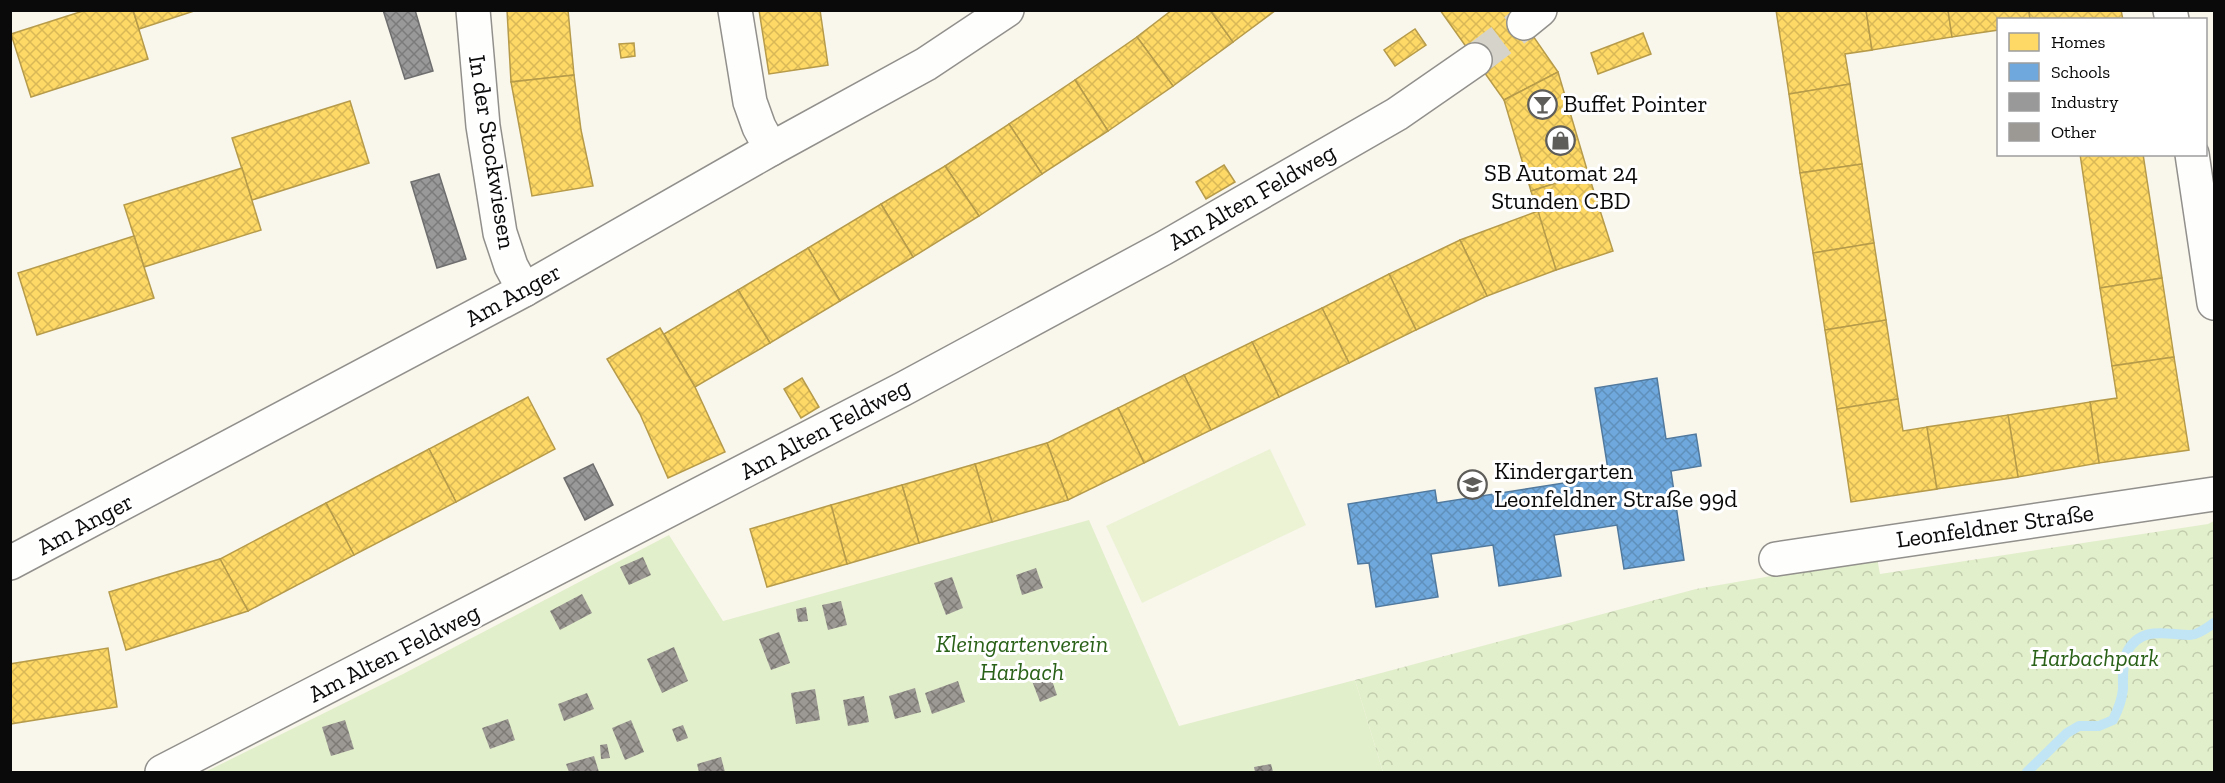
<svg xmlns="http://www.w3.org/2000/svg" width="2225" height="783" viewBox="0 0 2225 783" font-family="'Zilla Slab',serif">
  <style>
    .grass { fill: #e2efcb }
    .park { fill: url(#park-crowns) }
    .pitch { fill: #ecf3d5 }
    .homes { fill: url(#homes-cross-hatch); stroke: #b69b4a; stroke-width: 1.5 }
    .schools { fill: url(#schools-cross-hatch); stroke: #51799d; stroke-width: 1.5 }
    .industry { fill: url(#industry-cross-hatch); stroke: #6e6e6e; stroke-width: 1.5 }
    .lines { fill: none; stroke-linecap: round; stroke-linejoin: round }
    .stream { stroke: #c1e5f4; stroke-width: 10 }
    .building { fill: url(#building-cross-hatch) }
    .street-tunnel { stroke: #d5d3ca; stroke-width: 33; stroke-dasharray: 33 16; stroke-linecap: butt }
    .street-casing { stroke: #92908c; stroke-width: 36 }
    .street { stroke: #fefefc; stroke-width: 33 }
    .labels { text-anchor: middle; stroke-width: 6; stroke-linejoin: round; paint-order: stroke }
    .poi-label { font-size: 24px; fill: #0a0a0a; stroke: #fff; text-anchor: start }
    .street-label { font-size: 24px; fill: #0a0a0a; stroke: #fff }
    .park-label { font-size: 24px; font-style: italic; fill: #2b6219; stroke: #fff }
  </style>
  <defs>
    <pattern id="park-crowns" width="20" height="18" patternUnits="userSpaceOnUse" patternTransform="scale(1.5)"><rect width="20" height="18" fill="#e2efcb"/><path d="M2 6a3 3 0 1 1 6 0M12 15a3 3 0 1 1 6 0" fill="none" stroke="#c1ccad"/></pattern>
    <pattern id="homes-cross-hatch" width="8" height="8" patternUnits="userSpaceOnUse" patternTransform="scale(1.5)"><rect width="8" height="8" fill="#ffd966"/><path d="M0 0l8 8M0 8l8-8" fill="none" stroke="#d9b957"/></pattern>
    <pattern id="schools-cross-hatch" width="8" height="8" patternUnits="userSpaceOnUse" patternTransform="scale(1.5)"><rect width="8" height="8" fill="#6fa8dc"/><path d="M0 0l8 8M0 8l8-8" fill="none" stroke="#5f8fbb"/></pattern>
    <pattern id="industry-cross-hatch" width="8" height="8" patternUnits="userSpaceOnUse" patternTransform="scale(1.5)"><rect width="8" height="8" fill="#999"/><path d="M0 0l8 8M0 8l8-8" fill="none" stroke="#7b7b7b"/></pattern>
    <pattern id="building-cross-hatch" width="8" height="8" patternUnits="userSpaceOnUse" patternTransform="scale(1.5)"><rect width="8" height="8" fill="#9c9893"/><path d="M0 0l8 8M0 8l8-8" fill="none" stroke="#7d7a76"/></pattern>
  </defs>
  <rect width="100%" height="100%" fill="#f9f6ec"/>
  <polygon class="grass" points="1089,520 1179,726 1355,680 1383,772 205,772 403,674 669,535 723,621"/>
  <polygon class="park" points="2214,521 2214,772 1383,772 1355,680 1696,589 1877,558 1880,574 2208,524"/>
  <polygon class="pitch" points="1270,449 1306,525 1142,603 1106,526"/>
  <g class="homes">
    <polygon points="86,10 133,10 148,59 31,97 11,34"/>
    <polygon points="133,10 197,10 139,29"/>
    <polygon points="507,10 568,10 574,75 511,82"/>
    <polygon points="759,10 820,10 828,65 769,74"/>
    <polygon points="1172,10 1210,10 1233,42 1173,86 1137,37"/>
    <polygon points="1210,10 1276,10 1233,42"/>
    <polygon points="1440,10 1515,10 1558,72 1504,100"/>
    <polygon points="1776,10 1866,10 1872,50 1845,54 1850,84 1789,94"/>
    <polygon points="1866,10 1948,10 1952,37 1872,50"/>
    <polygon points="1948,10 2029,10 2030,20 1998,20 1998,30 1952,37"/>
    <polygon points="2029,10 2121,10 2123,20 2030,20"/>
    <polygon points="1415,29 1426,45 1395,66 1384,50"/>
    <polygon points="1643,33 1651,54 1598,74 1591,53"/>
    <polygon points="1137,37 1173,86 1108,131 1075,80"/>
    <polygon points="634,43 635,56 621,58 619,44"/>
    <polygon points="1558,72 1588,173 1531,191 1504,100"/>
    <polygon points="574,75 581,130 593,186 532,196 511,82"/>
    <polygon points="1075,80 1108,131 1042,174 1009,124"/>
    <polygon points="1850,84 1862,164 1800,173 1789,94"/>
    <polygon points="350,101 369,163 252,200 232,138"/>
    <polygon points="1009,124 1042,174 979,216 945,166"/>
    <polygon points="2080,154 2143,154 2162,278 2100,288"/>
    <polygon points="1862,164 1874,243 1813,253 1800,173"/>
    <polygon points="1224,165 1235,182 1206,199 1196,182"/>
    <polygon points="945,166 979,216 913,257 881,204"/>
    <polygon points="242,168 261,230 144,267 124,205"/>
    <polygon points="1588,173 1613,251 1556,270 1531,191"/>
    <polygon points="881,204 913,257 840,301 808,248"/>
    <polygon points="1538,211 1556,270 1487,296 1460,240"/>
    <polygon points="134,236 154,298 37,335 18,273"/>
    <polygon points="1460,240 1487,296 1416,330 1389,274"/>
    <polygon points="1874,243 1886,320 1825,330 1813,253"/>
    <polygon points="808,248 840,301 770,343 738,290"/>
    <polygon points="1389,274 1416,330 1349,363 1322,308"/>
    <polygon points="2162,278 2174,357 2112,366 2100,288"/>
    <polygon points="738,290 770,343 695,387 664,334"/>
    <polygon points="1322,308 1349,363 1279,397 1252,342"/>
    <polygon points="1886,320 1898,399 1837,409 1825,330"/>
    <polygon points="660,328 695,387 725,452 668,478 640,414 607,359"/>
    <polygon points="1252,342 1279,397 1211,430 1184,375"/>
    <polygon points="2174,357 2189,450 2099,463 2090,402 2117,398 2112,366"/>
    <polygon points="1184,375 1211,430 1144,463 1118,408"/>
    <polygon points="802,378 819,407 801,418 784,389"/>
    <polygon points="528,397 555,449 456,502 429,449"/>
    <polygon points="1898,399 1903,431 1927,427 1937,489 1851,502 1837,409"/>
    <polygon points="2090,402 2099,463 2018,477 2008,415"/>
    <polygon points="1118,408 1144,463 1068,500 1047,443"/>
    <polygon points="2008,415 2018,477 1937,489 1927,427"/>
    <polygon points="1047,443 1068,500 992,522 975,464"/>
    <polygon points="429,449 456,502 354,555 326,503"/>
    <polygon points="975,464 992,522 919,543 902,485"/>
    <polygon points="902,485 919,543 847,564 831,505"/>
    <polygon points="326,503 354,555 248,611 220,559"/>
    <polygon points="831,505 847,564 767,587 750,529"/>
    <polygon points="220,559 248,611 126,650 109,592"/>
    <polygon points="108,648 117,707 10,724 10,664"/>
  </g>
  <polygon class="schools" points="1657,378 1666,439 1696,434 1701,466 1671,471 1684,560 1624,569 1617,525 1554,535 1561,576 1499,586 1493,545 1431,554 1438,597 1376,607 1369,563 1358,564 1348,504 1435,490 1437,503 1609,476 1595,388"/>
  <g class="industry">
    <polygon points="383,10 415,10 433,71 405,79"/>
    <polygon points="439,174 466,259 437,268 411,182"/>
    <polygon points="593,464 613,505 585,520 564,478"/>
  </g>
  <g class="lines">
    <path class="stream" d="M2027,772L2067,733L2079,726H2099L2113,720C2118,710 2122,700 2123,689C2123,677 2122,664 2127,652C2141,625 2167,635 2190,635C2198,635 2208,627 2214,623"/>
  </g>
  <g class="building">
    <polygon points="643,557 651,575 629,585 620,567"/>
    <polygon points="1036,568 1043,588 1022,595 1016,575"/>
    <polygon points="952,577 963,608 946,615 934,583"/>
    <polygon points="582,594 592,613 560,630 550,611"/>
    <polygon points="841,601 847,625 828,630 822,605"/>
    <polygon points="806,607 808,621 798,622 796,609"/>
    <polygon points="779,632 790,663 771,670 759,639"/>
    <polygon points="674,647 688,681 662,693 647,659"/>
    <polygon points="1047,666 1057,695 1040,702 1029,673"/>
    <polygon points="958,681 965,702 932,714 925,693"/>
    <polygon points="915,688 921,712 895,719 889,696"/>
    <polygon points="815,689 820,720 796,724 791,693"/>
    <polygon points="587,693 594,709 564,721 558,704"/>
    <polygon points="864,696 869,722 848,726 843,700"/>
    <polygon points="508,719 515,740 490,749 482,728"/>
    <polygon points="345,720 354,749 331,756 322,727"/>
    <polygon points="631,720 644,752 625,760 612,728"/>
    <polygon points="683,725 688,738 677,742 672,729"/>
    <polygon points="607,744 610,758 601,759 600,745"/>
    <polygon points="594,756 599,772 569,772 566,764"/>
    <polygon points="721,757 725,772 699,772 697,764"/>
    <polygon points="1271,764 1273,772 1255,772 1254,767"/>
  </g>
  <g class="lines">
    <polyline class="street-tunnel" points="1475,60 1524,23"/>
    <defs>
      <g id="street">
        <polyline points="473,10 483,126 500,233 511,266 524,290"/>
        <polyline points="735,10 750,102 759,127 771,149"/>
        <polyline points="2170,10 2172,20"/>
        <polyline points="1524,23 1540,10"/>
        <polyline points="2192,154 2214,303"/>
        <polyline points="1776,559 2214,494"/>
        <polyline points="10,563 524,290 771,149 926,64 1007,10"/>
        <polyline points="162,772 903,389 1164,248 1397,114 1475,60"/>
      </g>
    </defs>
    <use href="#street" class="street-casing"/>
    <use href="#street" class="street"/>
  </g>
  <defs>
    <symbol id="bar-ring" viewBox="-11 -11 22 22"><circle r="9.5" fill="#fff" stroke="#5e5d59" stroke-width="1.5"/><path d="M-6-5H6L.8 .8V4.5H3.5V6h-7V4.5H-.8V.8Z" fill="#5e5d59"/></symbol>
    <symbol id="shop-ring" viewBox="-11 -11 22 22"><circle r="9.5" fill="#fff" stroke="#5e5d59" stroke-width="1.5"/><path d="M-5-2.5h2.3a2.7 3.5 0 0 1 5.4 0H5L5.5 6h-11ZM-1.5-2.5h3a1.5 2.3 0 0 0-3 0Z" fill="#5e5d59"/></symbol>
    <symbol id="school-ring" viewBox="-11 -11 22 22"><circle r="9.5" fill="#fff" stroke="#5e5d59" stroke-width="1.5"/><path d="M0-5L7-2L0 1L-7-2ZM-4 1L0 2.5L4 1V4Q0 6-4 4Z" fill="#5e5d59"/></symbol>
  </defs>
  <g fill-rule="evenodd">
    <use href="#bar-ring" x="1526" y="88" width="33" height="33"/>
    <use href="#shop-ring" x="1544" y="124" width="33" height="33"/>
    <use href="#school-ring" x="1456" y="468" width="33" height="33"/>
  </g>
  <g class="labels">
    <g class="poi-label">
      <text x="1563" y="112">Buffet Pointer</text>
      <text x="1561" y="181" text-anchor="middle">SB Automat 24<tspan x="1561" dy="28">Stunden CBD</tspan></text>
      <text x="1494" y="479">Kindergarten<tspan x="1494" dy="28">Leonfeldner Straße 99d</tspan></text>
    </g>
    <g class="street-label">
      <text transform="translate(492 152) rotate(81)" y="8">In der Stockwiesen</text>
      <text transform="translate(1252 197) rotate(-30)" y="8">Am Alten Feldweg</text>
      <text transform="translate(513 295) rotate(-29)" y="8">Am Anger</text>
      <text transform="translate(825 429) rotate(-28)" y="8">Am Alten Feldweg</text>
      <text transform="translate(85 524) rotate(-28)" y="8">Am Anger</text>
      <text transform="translate(1995 526) rotate(-8)" y="8">Leonfeldner Straße</text>
      <text transform="translate(394 653) rotate(-27)" y="8">Am Alten Feldweg</text>
    </g>
    <g class="park-label">
      <text x="1022" y="652">Kleingartenverein<tspan x="1022" dy="28">Harbach</tspan></text>
      <text x="2095" y="666">Harbachpark</text>
    </g>
  </g>
  <rect width="2225" height="783" fill="none" stroke="#0a0a0a" stroke-width="24"/>
  <rect x="1997" y="18" width="210" height="138" fill="#ffffff" stroke="#9d9d9d" stroke-width="1.5"/>
  <rect x="2009" y="33" width="30" height="18" fill="#ffd966" stroke="#9d9d9d" stroke-width="1.5"/>
  <text x="2051" y="48" font-size="18" fill="#0a0a0a">Homes</text>
  <rect x="2009" y="63" width="30" height="18" fill="#6fa8dc" stroke="#9d9d9d" stroke-width="1.5"/>
  <text x="2051" y="78" font-size="18" fill="#0a0a0a">Schools</text>
  <rect x="2009" y="93" width="30" height="18" fill="#999999" stroke="#9d9d9d" stroke-width="1.5"/>
  <text x="2051" y="108" font-size="18" fill="#0a0a0a">Industry</text>
  <rect x="2009" y="123" width="30" height="18" fill="#9c9893" stroke="#9d9d9d" stroke-width="1.5"/>
  <text x="2051" y="138" font-size="18" fill="#0a0a0a">Other</text>
</svg>
